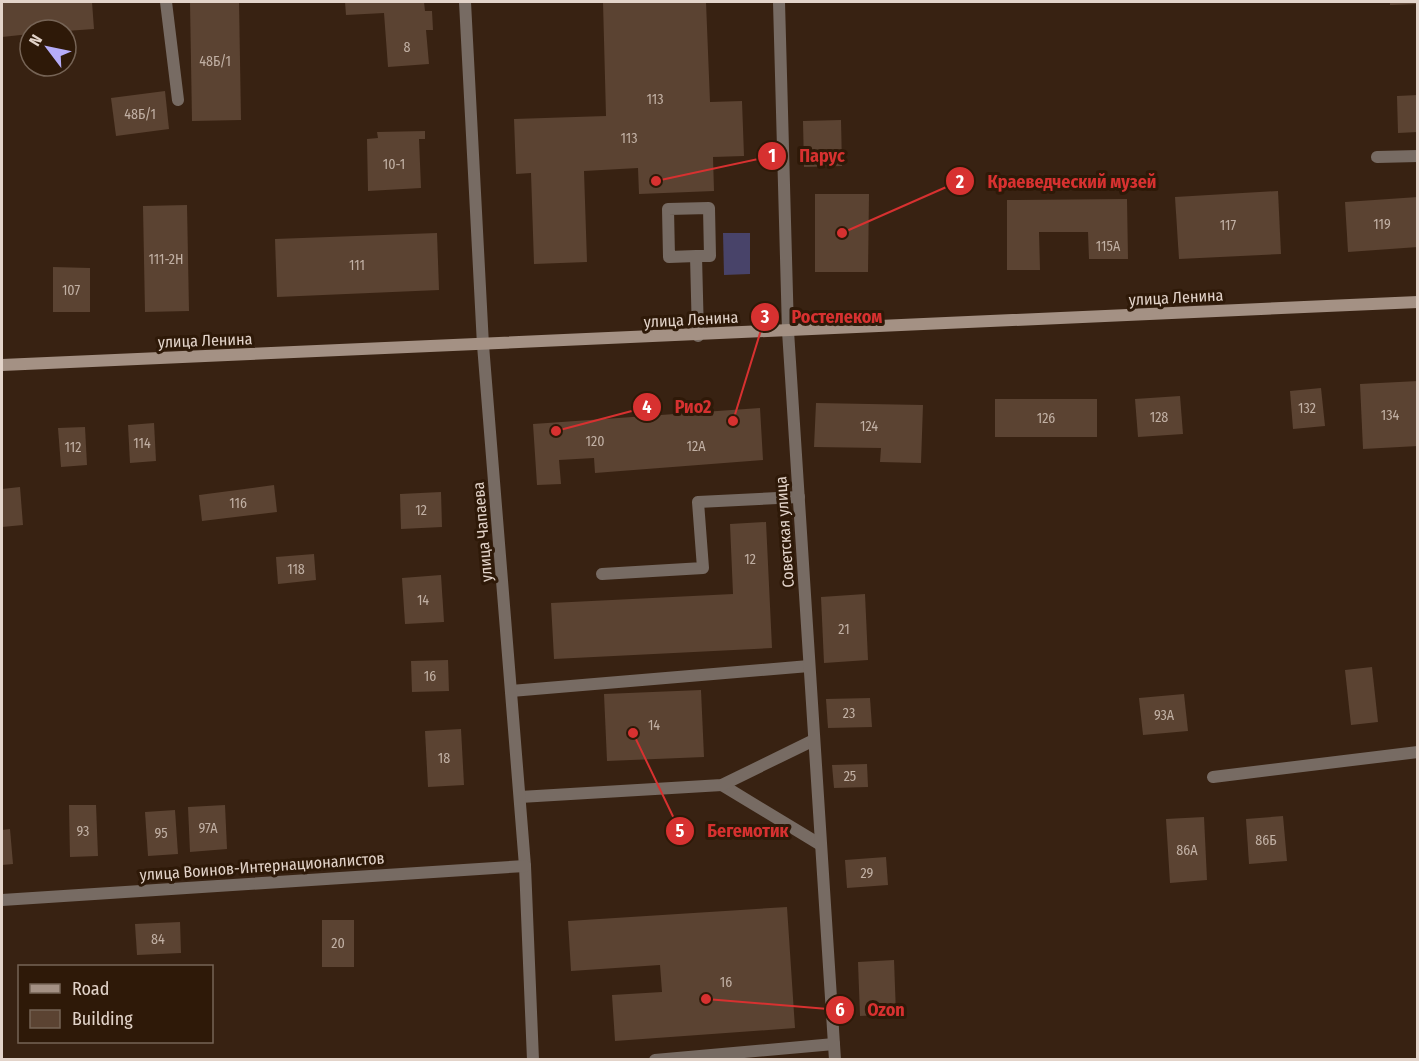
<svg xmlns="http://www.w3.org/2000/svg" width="1419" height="1061" viewBox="0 0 1419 1061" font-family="'Fira Sans Condensed',sans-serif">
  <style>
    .green { fill: #484369 }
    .building { fill: #5b4332 }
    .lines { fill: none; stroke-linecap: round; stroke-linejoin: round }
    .service { stroke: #776b63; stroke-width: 12 }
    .minor { stroke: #776b63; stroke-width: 12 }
    .secondary { stroke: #a49184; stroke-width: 12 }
    .labels { text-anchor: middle; stroke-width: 6; stroke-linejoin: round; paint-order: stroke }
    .number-label { font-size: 14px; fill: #c1b0a4 }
    .street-label { font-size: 16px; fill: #e3d4ca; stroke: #2e1908 }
    .leader { fill: none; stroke: #d73130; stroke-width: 2 }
    .callout-dot { fill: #d73130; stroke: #2e1908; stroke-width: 2 }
    .mark-label { font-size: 18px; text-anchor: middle; font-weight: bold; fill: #fff }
    .callout-label { font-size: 18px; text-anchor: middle; font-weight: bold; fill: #d73130; stroke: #2e1908; stroke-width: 6; stroke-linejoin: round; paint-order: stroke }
  </style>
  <rect width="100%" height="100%" fill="#382212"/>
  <polygon class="green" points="723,233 750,233 750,274 724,275"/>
  <g class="building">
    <polygon points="2,2 92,2 94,29 66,31 30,30 30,34 2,37"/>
    <polygon points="190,2 239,2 241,120 192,121"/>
    <polygon points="345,2 424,2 425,11 432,11 433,30 426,30 429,64 388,67 384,13 346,15"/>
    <polygon points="603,2 706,2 710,102 742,101 744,156 713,157 714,191 639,194 638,168 584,171 587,262 534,264 531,173 516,174 514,119 606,116"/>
    <polygon points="1390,2 1418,2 1418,4 1390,5"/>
    <polygon points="165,91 169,129 116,136 111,98"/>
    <polygon points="1418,95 1418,132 1398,133 1397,96"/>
    <polygon points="841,120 842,166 804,167 803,121"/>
    <polygon points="425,131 425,139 419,139 421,188 368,191 367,139 378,138 377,132"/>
    <polygon points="1278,191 1281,254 1179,259 1175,197"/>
    <polygon points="815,194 869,194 868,272 815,272"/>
    <polygon points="1418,197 1418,247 1348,252 1345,202"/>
    <polygon points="1127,199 1128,259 1089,259 1088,232 1039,232 1040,270 1007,270 1007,200"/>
    <polygon points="187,205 189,311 145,312 143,206"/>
    <polygon points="437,233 439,290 277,297 275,239"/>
    <polygon points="53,267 90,268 90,312 53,312"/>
    <polygon points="1418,381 1418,446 1363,449 1360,384"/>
    <polygon points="1321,388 1325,426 1293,429 1290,391"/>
    <polygon points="1180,396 1183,434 1138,437 1135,399"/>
    <rect x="995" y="399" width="102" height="38"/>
    <polygon points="816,403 923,405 921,463 880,462 881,448 814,447"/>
    <polygon points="760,408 763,460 595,473 594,458 559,460 561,484 537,485 533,424"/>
    <polygon points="154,423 156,461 130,463 128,425"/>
    <polygon points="85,427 87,465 61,467 58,428"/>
    <polygon points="274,485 277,512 202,521 199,495"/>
    <polygon points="20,487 23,525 2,527 2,489"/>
    <polygon points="441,492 442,527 401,529 400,494"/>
    <polygon points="766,522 772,648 554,659 551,603 733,594 730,524"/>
    <polygon points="314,554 316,580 278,584 276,557"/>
    <polygon points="441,575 444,622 405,624 402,578"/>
    <polygon points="865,594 868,660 824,663 821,597"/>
    <polygon points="448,660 449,691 412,692 411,661"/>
    <polygon points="1372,667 1378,722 1351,725 1345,670"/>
    <polygon points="701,690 704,757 607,761 604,694"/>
    <polygon points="1184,694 1188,731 1143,735 1139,698"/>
    <polygon points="870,698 872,727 828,728 826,699"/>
    <polygon points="461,729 464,785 428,787 425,731"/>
    <polygon points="867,764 868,787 834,788 832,765"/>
    <polygon points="69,805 96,805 98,856 70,857"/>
    <polygon points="225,805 227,849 190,852 188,807"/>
    <polygon points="175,810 178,854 148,856 145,812"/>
    <polygon points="1283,816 1287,861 1249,864 1246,819"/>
    <polygon points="1204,817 1207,880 1170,883 1166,819"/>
    <polygon points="10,829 13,864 2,865 2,830"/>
    <polygon points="886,857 888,885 847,888 845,860"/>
    <polygon points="787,907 795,1028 615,1041 612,995 662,992 660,965 571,971 568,921"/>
    <rect x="322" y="920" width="32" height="47"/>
    <polygon points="180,922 181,953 137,955 135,924"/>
    <polygon points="894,960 896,1014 860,1016 858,962"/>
  </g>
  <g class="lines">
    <g class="service">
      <polyline points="166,2 178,100"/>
      <polyline points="1377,157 1418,156"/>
      <polyline points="696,256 669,257 668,209 709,208 710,256 696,256 698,336"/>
      <polyline points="602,574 703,568 698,502 799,497"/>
      <polyline points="511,691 809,666"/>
      <polyline points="722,785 821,845"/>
      <polyline points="520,797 722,785 814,740"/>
      <polyline points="655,1060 834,1044"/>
    </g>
    <g class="minor">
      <polyline points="465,2 483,345 525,866 533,1060"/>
      <polyline points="779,2 788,331 835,1060"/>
      <polyline points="1213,777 1418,752"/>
      <polyline points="2,900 525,866"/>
    </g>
    <polyline class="secondary" points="2,365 1418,302"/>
  </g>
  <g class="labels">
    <g class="number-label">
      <text x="407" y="52">8</text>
      <text x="215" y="66">48Б/1</text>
      <text x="655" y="104">113</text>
      <text x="140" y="119">48Б/1</text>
      <text x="629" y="143">113</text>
      <text x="394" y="169">10-1</text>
      <text x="1382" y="229">119</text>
      <text x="1228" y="230">117</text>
      <text x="1108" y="251">115А</text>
      <text x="166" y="264">111-2Н</text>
      <text x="357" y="270">111</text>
      <text x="71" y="295">107</text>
      <text x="1307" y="413">132</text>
      <text x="1390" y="420">134</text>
      <text x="1159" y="422">128</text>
      <text x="1046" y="423">126</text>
      <text x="869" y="431">124</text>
      <text x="595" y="446">120</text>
      <text x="142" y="448">114</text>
      <text x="696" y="451">12А</text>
      <text x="73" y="452">112</text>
      <text x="238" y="508">116</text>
      <text x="421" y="515">12</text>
      <text x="750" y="564">12</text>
      <text x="296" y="574">118</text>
      <text x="423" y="605">14</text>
      <text x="844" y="634">21</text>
      <text x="430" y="681">16</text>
      <text x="849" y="718">23</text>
      <text x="1164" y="720">93А</text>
      <text x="654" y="730">14</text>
      <text x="444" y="763">18</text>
      <text x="850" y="781">25</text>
      <text x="208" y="833">97А</text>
      <text x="83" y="836">93</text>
      <text x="161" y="838">95</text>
      <text x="1266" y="845">86Б</text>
      <text x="1187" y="855">86А</text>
      <text x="867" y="878">29</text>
      <text x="158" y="944">84</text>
      <text x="338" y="948">20</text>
      <text x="726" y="987">16</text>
    </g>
    <g class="street-label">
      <text transform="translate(1176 297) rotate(-3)" y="6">улица Ленина</text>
      <text transform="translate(691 319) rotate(-3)" y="6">улица Ленина</text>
      <text transform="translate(205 340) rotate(-2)" y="6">улица Ленина</text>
      <text transform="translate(482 532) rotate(-95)" y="6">улица Чапаева</text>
      <text transform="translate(784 532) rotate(-94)" y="6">Советская улица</text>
      <text transform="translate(262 866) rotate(-4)" y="6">улица Воинов-Интернационалистов</text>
    </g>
  </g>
  <path class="leader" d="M656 181L772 156M842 233L960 181M733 421L765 317M556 431L647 407M633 733L680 831M706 999L840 1010"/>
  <g class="callout-dot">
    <circle cx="656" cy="181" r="6"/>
    <circle cx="842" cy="233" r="6"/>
    <circle cx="733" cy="421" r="6"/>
    <circle cx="556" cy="431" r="6"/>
    <circle cx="633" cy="733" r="6"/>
    <circle cx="706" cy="999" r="6"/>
    <circle cx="772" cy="156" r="15"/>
    <circle cx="960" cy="181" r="15"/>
    <circle cx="765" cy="317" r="15"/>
    <circle cx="647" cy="407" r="15"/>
    <circle cx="680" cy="831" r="15"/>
    <circle cx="840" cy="1010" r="15"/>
  </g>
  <g class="mark-label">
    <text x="772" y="162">1</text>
    <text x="960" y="188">2</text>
    <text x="765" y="323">3</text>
    <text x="647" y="413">4</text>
    <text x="680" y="837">5</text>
    <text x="840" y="1016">6</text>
  </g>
  <g class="callout-label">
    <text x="822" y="162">Парус</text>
    <text x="1072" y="188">Краеведческий музей</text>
    <text x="837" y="323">Ростелеком</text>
    <text x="693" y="413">Рио2</text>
    <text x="748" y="837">Бегемотик</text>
    <text x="886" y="1016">Ozon</text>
  </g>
  <rect width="1419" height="1061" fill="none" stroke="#e3d4ca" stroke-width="6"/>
  <rect x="18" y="965" width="195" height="78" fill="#2e1908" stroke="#766456" stroke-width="1.5"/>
  <rect x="30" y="984" width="30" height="9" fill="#a49184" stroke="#766456" stroke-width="1.5"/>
  <text x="72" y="995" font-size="18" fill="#e3d4ca">Road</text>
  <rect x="30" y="1010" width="30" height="18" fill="#5b4332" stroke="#766456" stroke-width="1.5"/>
  <text x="72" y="1025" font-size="18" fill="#e3d4ca">Building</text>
  <g transform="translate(48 48) rotate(302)"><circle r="28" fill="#2e1908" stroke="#766456" stroke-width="1.5"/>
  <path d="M0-4.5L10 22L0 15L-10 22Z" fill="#b5acf8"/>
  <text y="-9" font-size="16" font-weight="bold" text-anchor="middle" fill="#e3d4ca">N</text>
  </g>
</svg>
